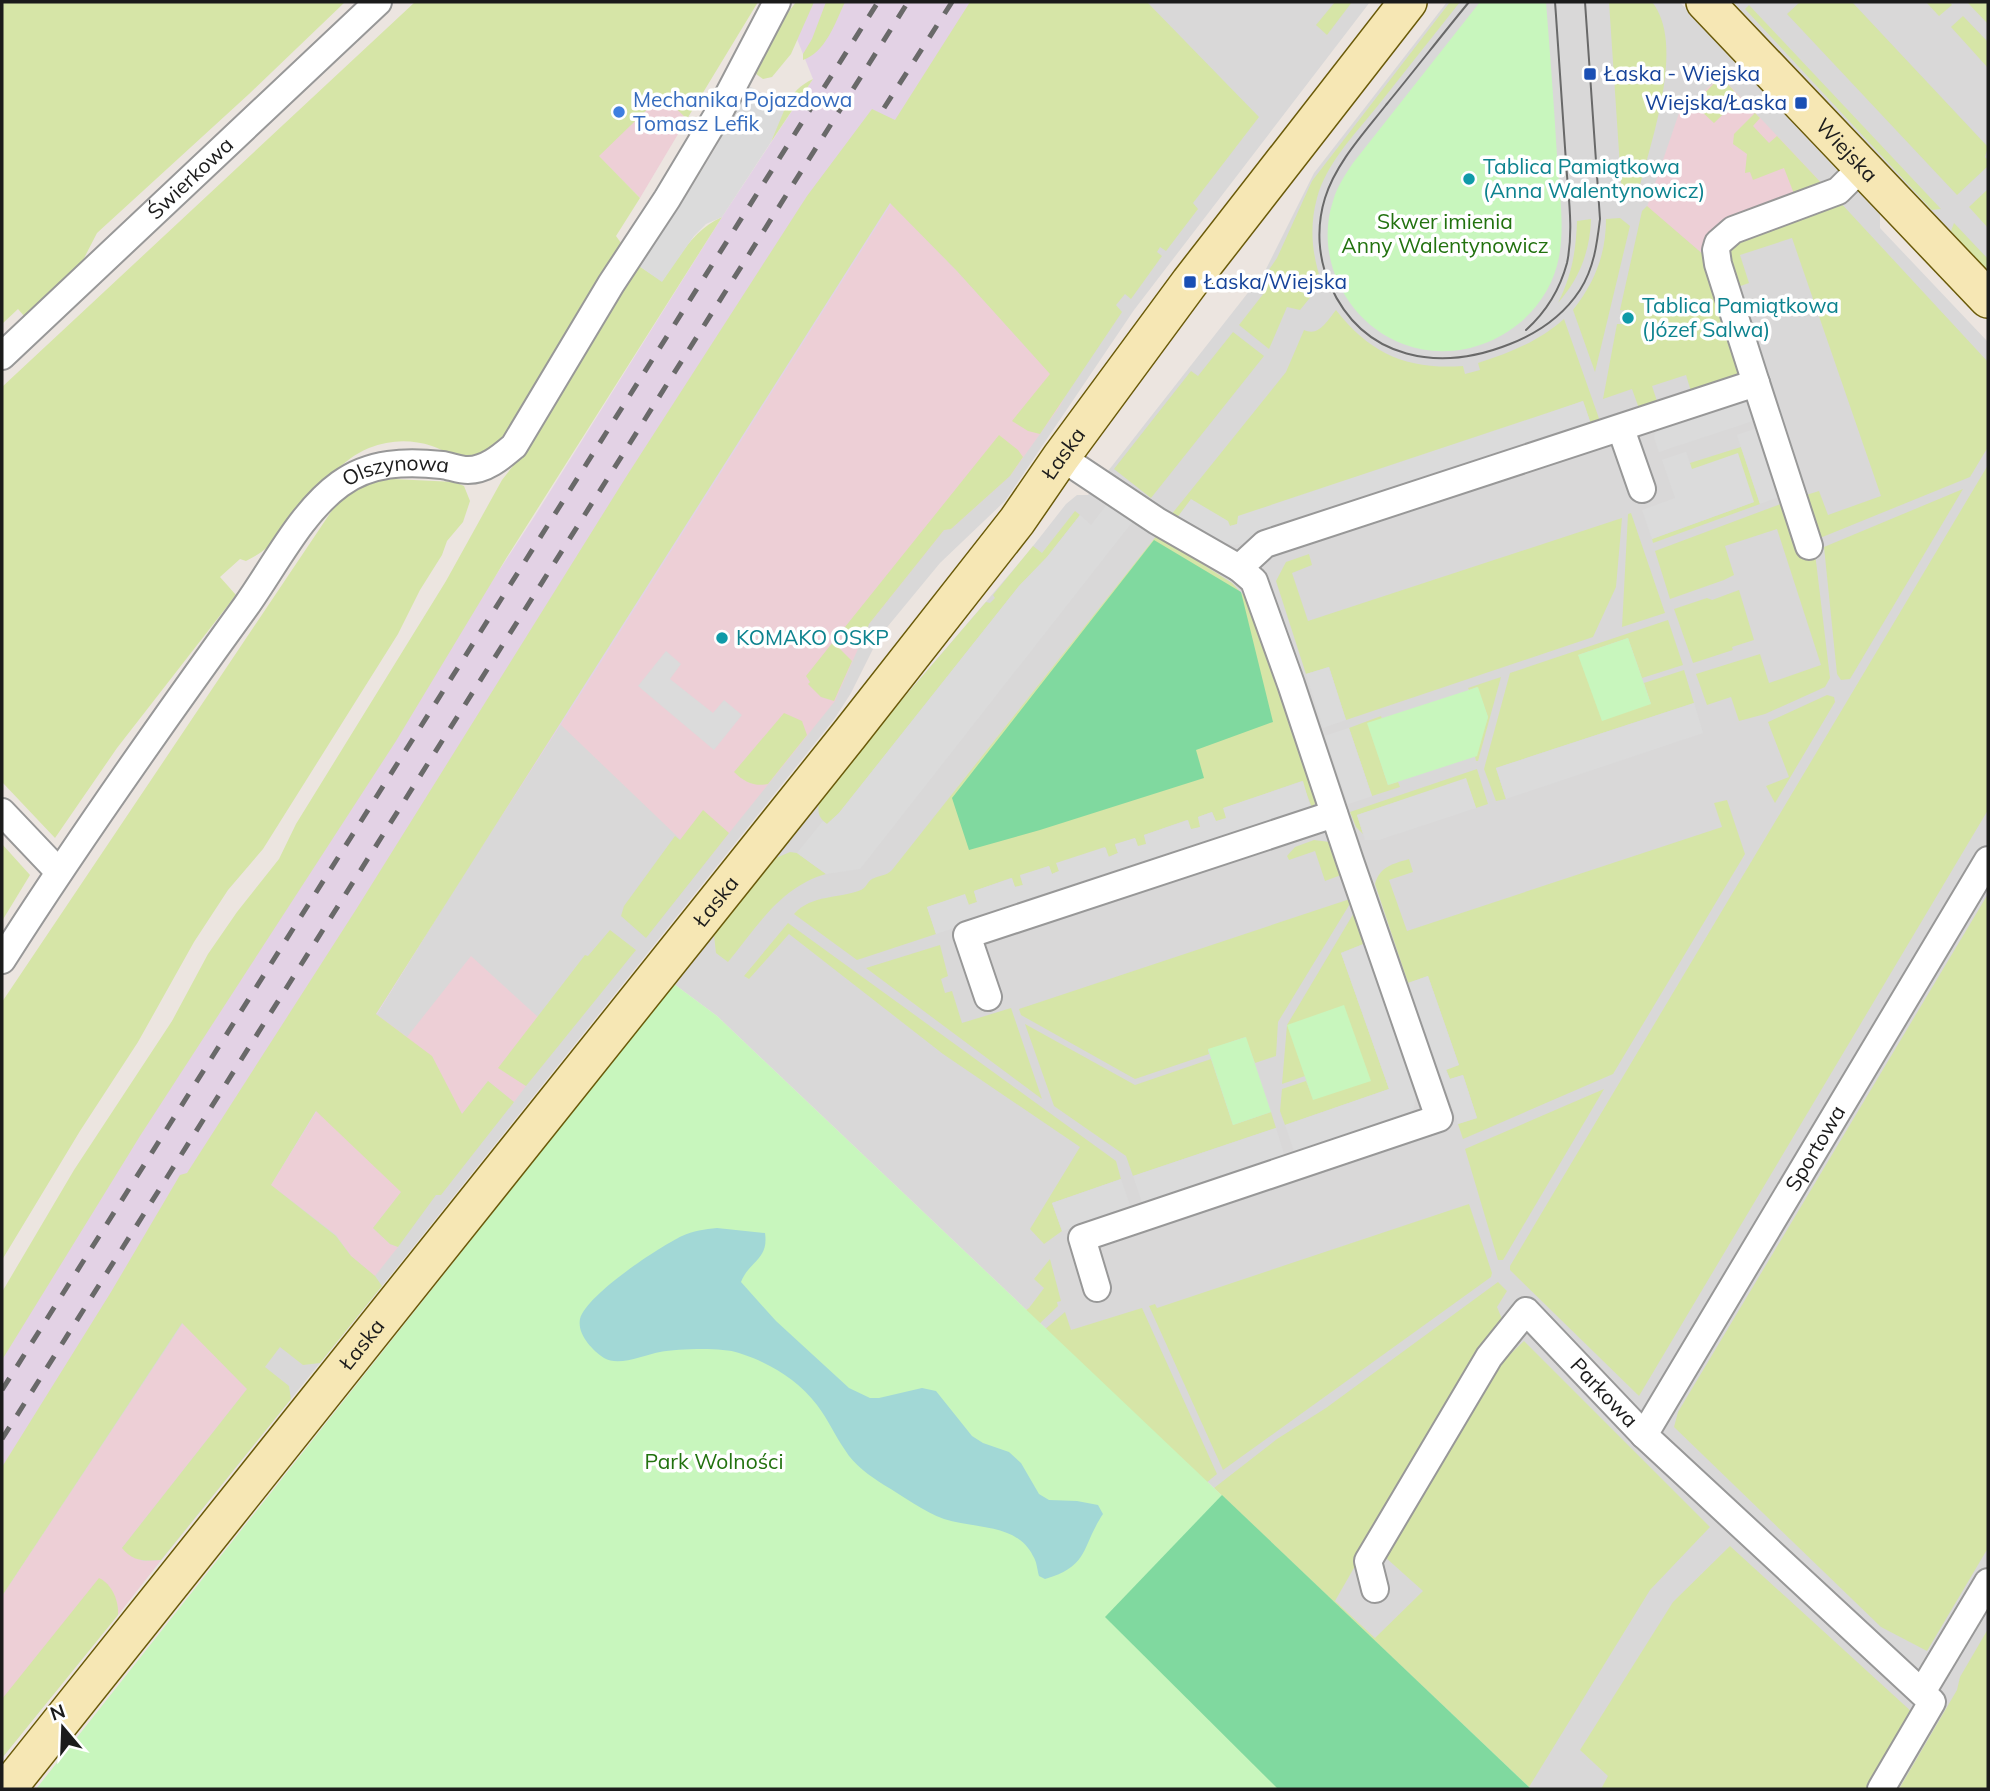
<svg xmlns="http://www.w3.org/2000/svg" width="1990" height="1791" viewBox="0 0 1990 1791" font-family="Mulish,sans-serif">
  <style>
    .residential { fill: #d9d8d8 }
    .commercial { fill: #edcfd6 }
    .industrial { fill: #e3d2e5 }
    .grass { fill: #d6e5a7 }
    .park { fill: #c8f6bd }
    .pitch { fill: #80d99f }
    .parking { fill: #dbdbdb }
    .water { fill: #a2d8d6 }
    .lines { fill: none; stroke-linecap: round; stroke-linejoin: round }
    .street-casing { stroke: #989898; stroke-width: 30 }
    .secondary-casing { stroke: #6a5a09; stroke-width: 40 }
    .street { stroke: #fff; stroke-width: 26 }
    .secondary { stroke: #f6e7b4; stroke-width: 37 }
    .tram { stroke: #696969; stroke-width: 2 }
    .rail { stroke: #696969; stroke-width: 5; stroke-dasharray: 14 14; stroke-linecap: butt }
    .transit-dot { fill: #1a4fb4; stroke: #fff; stroke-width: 2.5 }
    .shop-dot { fill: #3f7fe0; stroke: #fff; stroke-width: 2.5 }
    .culture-dot { fill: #0f9aa8; stroke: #fff; stroke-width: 2.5 }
    .labels { text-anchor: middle; stroke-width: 7; stroke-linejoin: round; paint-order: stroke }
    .transit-label { font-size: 21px; fill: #164399; stroke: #fff; text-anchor: start }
    .shop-label { font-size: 21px; fill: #366cbe; stroke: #fff; text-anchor: start }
    .street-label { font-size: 21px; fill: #1b1b1b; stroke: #fff }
    .culture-label { font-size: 21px; fill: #0d838f; stroke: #fff; text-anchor: start }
    .park-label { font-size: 21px; fill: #22720f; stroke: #fff }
  </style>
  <rect width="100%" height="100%" fill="#ece5e0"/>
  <g class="residential">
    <polygon points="1019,2 1370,2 1134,310 1005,501 940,563 879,637 851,693 835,718 382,1286 2,1758 2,1596 271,1185 455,888"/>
    <polygon points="1447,2 1679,2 1702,23 1880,214 1880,228 1988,342 1988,1789 1531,1789 717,1016 674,984 901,701 1026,555 1066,504 1077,495 1088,495 1112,466 1265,271 1314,173"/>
    <polygon points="1733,2 1988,2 1988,274 1882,162"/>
  </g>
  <g class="commercial">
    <polygon points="635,66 687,119 640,198 571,128"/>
    <polygon points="1721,76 1826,188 1705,256 1647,207 1679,113"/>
    <polygon points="890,202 957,271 1067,392 1060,406 1010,476 951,529 944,530 869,624 835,701 705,863 560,724"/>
    <polygon points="471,956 538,1017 499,1068 526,1086 514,1102 488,1081 373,1228 390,1244 398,1247 375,1276 351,1256 336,1235 271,1185 376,1014 407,1037"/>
    <polygon points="183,1323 247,1389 122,1548 143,1561 161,1560 118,1615 118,1606 2,1699 2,1596"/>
  </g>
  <polygon class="industrial" points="802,2 1019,2 589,681 455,888 271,1185 2,1596 2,1332 536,514 722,217 813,79 791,24"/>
  <g class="grass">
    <polygon points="2,2 345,2 249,94 97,233 43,338 18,309 2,324"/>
    <path d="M415,2H758L687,119L662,95L599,156L640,198L616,236L621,243L505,438C496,446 486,456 473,457C458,459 446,451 432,446C410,439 390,440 369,448C318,469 296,538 246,561L240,559L220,577L236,595L117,748L55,838L2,782V387Z"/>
    <polygon points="796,2 814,2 791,54 772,77 763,79 756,74 784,18"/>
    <path d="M826,2H845C835,23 826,52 803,60V54L812,39Z"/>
    <path d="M970,2H1147L1259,117L1193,203L1198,209L1166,251L1160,247L1157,252L1162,256L1131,299L1125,294L1116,305L1122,312L1040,434L1028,431L1012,421L1050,374L957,271L890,203L376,1014L432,1056L462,1114L488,1081L514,1102L441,1195H436L398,1247L390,1244L373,1228L401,1192L316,1111L271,1185L336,1236L351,1256L375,1276L382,1286L320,1363L303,1365L280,1347L265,1367L289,1386L291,1399L161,1560C145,1561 133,1562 122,1548L247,1389L182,1323L2,1596V1467L111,1292L180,1175L187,1173L357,908L626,477L807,196L872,109L895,120Z"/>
    <polygon points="1335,2 1352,2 1327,35 1316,25"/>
    <path d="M1450,2H1460C1432,37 1404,73 1376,108C1354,135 1326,164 1317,198C1309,227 1312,256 1322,283L1300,310L1287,307L1269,349L1239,325L1264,293L1257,287L1277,258L1312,181Z"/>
    <path d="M1609,2H1652C1686,44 1651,141 1639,190L1631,196L1622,197Z"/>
    <polygon points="1800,2 1852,2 1988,147 1985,157 1988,160 1988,166 1957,195 1787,14"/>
    <polygon points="1926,2 1950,2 1952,5 1939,16"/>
    <polygon points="1967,2 1988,2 1988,24"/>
    <polygon points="1749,5 1941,209 1932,210 1745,9"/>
    <polygon points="1963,16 1988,42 1988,68 1951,27"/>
    <polygon points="1721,76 1740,98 1714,123 1700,110 1683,116"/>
    <path d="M813,79L771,142C778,118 788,90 813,79Z"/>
    <polygon points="1755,113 1760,118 1753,126 1769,143 1777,136 1826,188 1796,199 1784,168 1753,180 1750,172 1745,173 1747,154 1733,144 1734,134"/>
    <polygon points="1988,189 1988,228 1969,207"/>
    <polygon points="1838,200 1988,362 1988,447 1970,477 1820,538 1800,497 1819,491 1828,515 1881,496 1792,238 1740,255 1749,283 1732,289 1726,247"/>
    <polygon points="1647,206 1705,256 1744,374 1693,398 1686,375 1652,386 1659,407 1641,414 1632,389 1603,399 1617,324 1632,324 1631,311 1620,310 1642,211"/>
    <path d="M722,217L507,557L396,741L140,1136L2,1360V1292L74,1170L172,1021L208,954L237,912L279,859L296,824L446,581L502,480L520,457L639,266L662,281C680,256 693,230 722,217Z"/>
    <path d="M1620,218L1630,226L1595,372L1573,310C1595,282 1606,254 1606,219Z"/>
    <path d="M1591,219C1590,252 1579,279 1558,303C1572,275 1576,251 1577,221Z"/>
    <polygon points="1954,223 1988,259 1988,272 1951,231"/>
    <path d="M1336,310C1370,354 1408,370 1463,366L1465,374L1480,370L1478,363C1510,353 1539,341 1564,319L1602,427L1593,430L1583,401L1238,524L1230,526L1176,519L1171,515L1286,372L1304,330C1319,337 1327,321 1336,310Z"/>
    <polygon points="1233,332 1264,356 1151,498 1114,469 1191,371 1198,376"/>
    <polygon points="999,435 1018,450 1023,457 1010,476 951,529 944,530 869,624 861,646 841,632"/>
    <polygon points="1741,447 1760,504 1653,543 1652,539 1754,502 1691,469 1690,463"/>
    <polygon points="1988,465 1988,810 1639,1396 1510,1270 1510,1266"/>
    <polygon points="393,479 455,482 464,486 470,501 463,522 447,541 442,555 420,590 398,634 263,849 228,890 194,942 138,1042 80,1131 2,1260 2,1002 343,494 372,481"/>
    <polygon points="1963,489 1850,679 1841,680 1837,674 1824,547"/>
    <polygon points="1786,502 1815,553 1830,678 1825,687 1765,714 1739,721 1731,697 1707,705 1696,674 1760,654 1769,683 1821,665 1777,529 1725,546 1734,575 1724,580 1670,599 1655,551"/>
    <path d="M1075,511L1080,515L1047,557L1019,586L839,813L827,824C820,819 817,813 819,804L901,701L986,602L990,603L995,598L993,595L1033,546L1042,553Z"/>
    <polygon points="1631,513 1665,613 1622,627 1628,514"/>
    <polygon points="1622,518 1616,587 1593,637 1346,720 1329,667 1306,674 1276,581 1286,562 1309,554 1312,565 1292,573 1308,621"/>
    <path d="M1157,535L1232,583L1247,599L1318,799L1312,808L1302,781L1224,808L1227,818L1216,822L1212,812L1198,817L1201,827L1191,830L1187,820L1144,835L1147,844L1138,847L1135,838L1115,845L1118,853L1108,857L1106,848L1057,864L1059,871L1052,874L1049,866L1020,876L1023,885L1015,887L1011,878L974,891L977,902L968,905L965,895L927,907L936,934L857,960L794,914C812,894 839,899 861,890C866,888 868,881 872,879C880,875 886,876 892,870Z"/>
    <polygon points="1739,590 1754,640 1732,647 1733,650 1693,663 1674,609 1707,598 1712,600"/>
    <polygon points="1668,620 1683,665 1642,678 1628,638 1578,655 1651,704 1644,683 1684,670 1694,703 1496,768 1506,799 1496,801 1484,769 1510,673"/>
    <polygon points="833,642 852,661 834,701 821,697 808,684 810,682 806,676"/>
    <polygon points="1501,677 1478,761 1476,761 1475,757 1488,717 1477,687 1469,690 1468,688"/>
    <polygon points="1827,695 1834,697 1835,702 1775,803 1766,786 1789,777 1768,722"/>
    <path d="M784,713L802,721L807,735L768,784C755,787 744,782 734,772Z"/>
    <polygon points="1381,716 1382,719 1368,723 1388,785 1398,782 1400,787 1372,796 1349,728"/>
    <polygon points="1477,769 1488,804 1476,808 1466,779 1357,815 1363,834 1356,827 1350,812"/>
    <path d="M1727,800L1745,854L1613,1074L1463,1139L1458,1124L1477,1118L1463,1075L1450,1079L1446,1069L1459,1065L1428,976L1408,983L1375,884C1380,866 1393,864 1409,859L1413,872L1389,880L1407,931L1722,827L1714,803Z"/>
    <polygon points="703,810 729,833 646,938 621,916 624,906 675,836 680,840"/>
    <polygon points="1314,840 1330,842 1341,875 1325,881 1315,851 1289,860 1287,856 1295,847"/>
    <polygon points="2,844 30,875 2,921"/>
    <path d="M790,852L797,853L826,874C780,887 757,927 728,962L716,953L714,935L776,858Z"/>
    <polygon points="1988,894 1988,1548 1927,1651 1881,1627 1674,1427 1678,1412"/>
    <polygon points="1350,899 1351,902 1278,1022 1276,1056 1255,1063 1245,1037 1208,1050 1209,1054 1135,1079 1021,1015 1019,1009"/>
    <polygon points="1355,911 1366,943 1341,953 1389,1089 1285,1125 1280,1111 1282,1089 1306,1081 1313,1099 1287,1025 1305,1076 1282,1084 1287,1025"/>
    <polygon points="788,923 1116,1161 1121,1179 1052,1203 1062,1231 1044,1244 1030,1229 1080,1147 943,1054 789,934 749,979 744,976"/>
    <polygon points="610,930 636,950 526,1086 498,1068 585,955 588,956"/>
    <polygon points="940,945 948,976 941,979 945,993 952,991 962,1023 1011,1008 1042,1099 866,968"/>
    <polygon points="1025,1024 1135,1085 1211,1059 1233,1125 1271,1112 1276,1128 1133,1176 1126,1156 1054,1106"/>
    <polygon points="1604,1089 1503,1260 1498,1260 1465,1149"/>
    <polygon points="1469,1204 1492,1273 1491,1277 1223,1470 1149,1306 1155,1304 1157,1308"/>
    <polygon points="1050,1259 1061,1301 1057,1302 1058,1306 1037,1326 1012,1320 1029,1308 1044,1288 1034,1279"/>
    <polygon points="1498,1282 1507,1291 1497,1307 1502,1319 1501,1325 1480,1348 1335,1601 1375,1638 1423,1591 1385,1557 1499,1365 1524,1341 1710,1527 1650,1590 1529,1787 1531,1789 1214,1488 1277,1439 1326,1408"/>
    <polygon points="1142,1308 1217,1474 1195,1492 1043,1331 1065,1312 1071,1330"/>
    <polygon points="1730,1546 1913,1713 1868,1789 1601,1789 1608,1776 1580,1750 1673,1602"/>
    <path d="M99,1578C112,1584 119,1601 118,1615L2,1758V1699Z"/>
    <polygon points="1988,1629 1988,1789 1899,1789 1957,1690 1960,1677"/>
  </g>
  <g class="park">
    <path d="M1480,2H1546C1550,53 1554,105 1557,156C1559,189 1565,225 1559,257C1546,326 1469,369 1403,344C1347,323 1314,258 1333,201C1337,187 1345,175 1353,163Z"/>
    <polygon points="1628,638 1651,704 1602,721 1578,655"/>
    <polygon points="1478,687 1488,717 1477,756 1388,785 1367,723"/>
    <polygon points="674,984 717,1016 1531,1789 36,1789"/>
    <polygon points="1344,1005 1371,1081 1313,1100 1287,1025"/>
    <polygon points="1246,1037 1271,1112 1233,1125 1208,1049"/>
  </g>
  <g class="pitch">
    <polygon points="1154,540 1241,592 1273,722 1196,750 1204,778 1040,830 969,850 952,798"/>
    <polygon points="1222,1495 1531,1789 1278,1789 1105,1617"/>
  </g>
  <g class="parking">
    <polygon points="749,86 786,106 771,142 722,217 706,224 694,236 662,282 639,266 680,206 716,147"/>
    <polygon points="1747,398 1759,419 1659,452 1654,437 1657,427"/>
    <polygon points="1583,401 1593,430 1261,540 1234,545 1211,541 1176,519 1191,499 1228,521 1230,526 1237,524 1238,516"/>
    <polygon points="1761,427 1784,495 1760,504 1737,435"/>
    <polygon points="1686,452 1692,469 1738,453 1754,502 1652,539 1642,510 1675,498 1662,460"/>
    <polygon points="1108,503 1133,521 860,869 826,874 797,853 823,821 827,824 839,813 1019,586 1047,557 1080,515 1091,525"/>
    <polygon points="666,651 681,664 670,679 713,713 724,700 742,715 714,750 638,686"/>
    <polygon points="1329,667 1346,720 1323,728 1306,674"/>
    <polygon points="1694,703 1703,733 1506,799 1496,768"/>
    <polygon points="1349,728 1372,796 1348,804 1325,736"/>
    <polygon points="1466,778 1476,808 1379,840 1365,840 1357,815"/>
    <polygon points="1303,781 1311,810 936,934 927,907 965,894 969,905 977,902 974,891 1012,878 1015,887 1023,885 1020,875 1049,866 1052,874 1059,871 1056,863 1105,847 1109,857 1118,853 1115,844 1135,838 1138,846 1146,844 1144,835 1188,820 1191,829 1200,827 1198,817 1212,812 1216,821 1226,818 1223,808"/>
    <polygon points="1366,943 1416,1090 1414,1108 1408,1116 1295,1154 1285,1125 1389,1089 1341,953"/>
    <polygon points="1428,976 1459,1065 1446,1070 1450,1079 1463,1075 1477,1118 1458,1124 1408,983"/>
    <polygon points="1276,1128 1285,1157 1143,1205 1133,1176"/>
    <polygon points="1121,1179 1131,1208 1062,1231 1052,1203"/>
  </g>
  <path class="water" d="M717,1228L765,1233C769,1260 749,1261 741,1282L776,1321L849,1388L870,1398H879L922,1388L936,1391L972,1436L983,1443L1009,1452L1021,1463L1039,1494L1049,1500L1077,1501L1098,1505L1103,1514C1081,1547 1090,1566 1045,1579L1039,1576C1037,1569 1037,1562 1033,1556C1017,1523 974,1529 944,1519C924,1512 903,1496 884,1485C870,1476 854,1465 845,1450C835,1436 828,1419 817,1405C797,1379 770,1363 739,1353C721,1347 679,1349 660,1352C643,1355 619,1367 604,1358C592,1350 577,1334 580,1319C586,1295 659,1247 682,1236C693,1231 705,1229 717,1228Z"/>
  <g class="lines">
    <defs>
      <g id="street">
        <path id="s1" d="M2,356L378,2"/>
        <polyline points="1756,383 1718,264 1716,250 1718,243 1733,230 1838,191 1861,168"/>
        <polyline points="1621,429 1642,489"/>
        <polyline points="1061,457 1157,521 1239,568 1254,581 1291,684 1350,861 1439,1118 1082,1238 1097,1288"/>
        <polyline points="1239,568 1265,544 1756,383 1809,546"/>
        <polyline points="2,812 59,872"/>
        <path id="s2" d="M2,960C79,839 162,722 246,606C274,567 301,512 340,484C370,462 406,461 442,465C450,466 459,470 468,470C486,470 501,457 514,446L611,284L667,199L721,109L777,2"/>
        <polyline points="988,997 967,935 1334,814"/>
        <path id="s3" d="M1644,1435L1988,860"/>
        <path id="s4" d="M1375,1589L1368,1561L1489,1357L1526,1311L1644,1435L1932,1702L1881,1789"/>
        <polyline points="1922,1692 1988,1582"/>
      </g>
      <g id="secondary">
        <path id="s5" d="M1705,2L1988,299"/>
        <path id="s6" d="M7,1789L849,735L1017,521L1061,457L1190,282L1408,2"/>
      </g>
    </defs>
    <use href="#street" class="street-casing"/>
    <use href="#secondary" class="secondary-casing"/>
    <use href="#street" class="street"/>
    <use href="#secondary" class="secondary"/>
    <g class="tram">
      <path d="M1469,2C1441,36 1414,71 1386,105C1364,133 1336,163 1325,198C1316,227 1318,258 1330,285C1364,361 1440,372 1510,344C1538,333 1563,316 1580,290C1594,268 1597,244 1600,219L1585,2"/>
      <path d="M1526,330C1546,312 1560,289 1567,263C1574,230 1568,194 1566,162C1562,108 1559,55 1555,2"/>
    </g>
    <g class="rail">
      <polyline points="884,108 952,2"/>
      <polyline points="2,1390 878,2"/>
      <polyline points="2,1439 908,2"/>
    </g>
  </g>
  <g class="transit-dot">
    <rect x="1583" y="67" width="14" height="14" rx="3.5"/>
    <rect x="1794" y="96" width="14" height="14" rx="3.5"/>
    <rect x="1183" y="275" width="14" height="14" rx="3.5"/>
  </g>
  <circle class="shop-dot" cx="619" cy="112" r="7"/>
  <g class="culture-dot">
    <circle cx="1469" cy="179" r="7"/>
    <circle cx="1628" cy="318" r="7"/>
    <circle cx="722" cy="638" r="7"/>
  </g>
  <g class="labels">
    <g class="transit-label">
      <text x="1604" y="81">Łaska - Wiejska</text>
      <text x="1787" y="110" text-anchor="end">Wiejska/Łaska</text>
      <text x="1204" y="289">Łaska/Wiejska</text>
    </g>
    <g class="shop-label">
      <text x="633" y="107">Mechanika Pojazdowa<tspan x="633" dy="24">Tomasz Lefik</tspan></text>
    </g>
    <g class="street-label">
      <text dy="7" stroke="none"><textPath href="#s5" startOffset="205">Wiejska</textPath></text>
      <text dy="7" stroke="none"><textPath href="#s1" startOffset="259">Świerkowa</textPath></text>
      <text dy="7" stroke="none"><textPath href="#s6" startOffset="1703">Łaska</textPath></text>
      <text dy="7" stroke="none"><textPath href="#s2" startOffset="644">Olszynowa</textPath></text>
      <text dy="7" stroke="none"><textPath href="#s6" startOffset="1136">Łaska</textPath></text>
      <text dy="7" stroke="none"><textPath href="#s3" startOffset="334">Sportowa</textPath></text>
      <text dy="7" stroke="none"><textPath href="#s6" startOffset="569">Łaska</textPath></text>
      <text dy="7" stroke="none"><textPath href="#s4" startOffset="438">Parkowa</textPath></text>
    </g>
    <g class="culture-label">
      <text x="1483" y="174">Tablica Pamiątkowa<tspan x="1483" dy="24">(Anna Walentynowicz)</tspan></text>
      <text x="1642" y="313">Tablica Pamiątkowa<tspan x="1642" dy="24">(Józef Salwa)</tspan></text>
      <text x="736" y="645">KOMAKO OSKP</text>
    </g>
    <g class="park-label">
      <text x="1445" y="229">Skwer imienia<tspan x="1445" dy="24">Anny Walentynowicz</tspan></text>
      <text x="714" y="1469">Park Wolności</text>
    </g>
  </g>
  <rect width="1990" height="1791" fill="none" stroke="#1b1b1b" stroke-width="7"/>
  <g transform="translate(63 1728) rotate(341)" stroke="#ffffff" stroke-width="5" paint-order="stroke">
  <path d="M0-5L12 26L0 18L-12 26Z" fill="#1b1b1b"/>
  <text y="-10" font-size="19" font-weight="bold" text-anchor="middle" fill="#1b1b1b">N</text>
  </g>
</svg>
